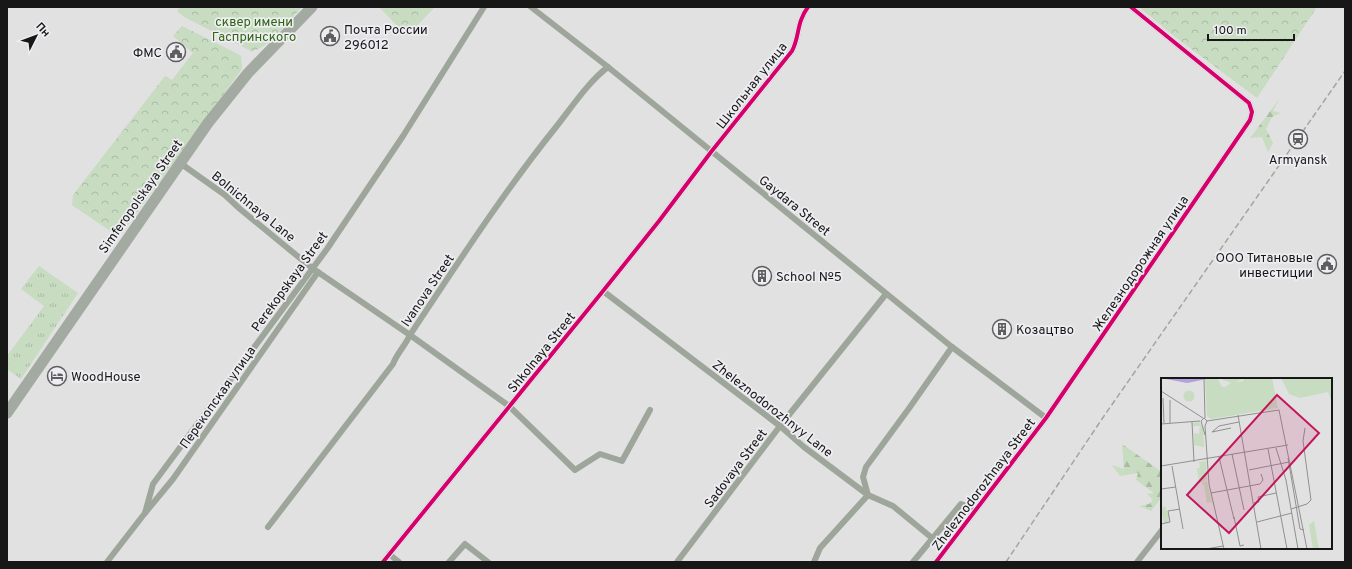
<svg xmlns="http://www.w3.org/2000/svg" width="1352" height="569" viewBox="0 0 1352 569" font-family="Overpass,sans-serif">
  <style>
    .grass { fill: url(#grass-tufts) }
    .forest { fill: url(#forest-firs) }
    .park { fill: url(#park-crowns) }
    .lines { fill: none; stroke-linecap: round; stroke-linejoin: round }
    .street { stroke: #9ea69b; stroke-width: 6 }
    .highway { stroke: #a3aaa1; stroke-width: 11 }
    .rail { stroke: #a2a6a1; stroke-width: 1.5; stroke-dasharray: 6 3; stroke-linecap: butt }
    .cycleway-casing { stroke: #eeedf1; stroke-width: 6 }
    .cycleway { stroke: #d6006c; stroke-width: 4 }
    .labels { text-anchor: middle; stroke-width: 3.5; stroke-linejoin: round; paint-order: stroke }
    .park-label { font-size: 13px; fill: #2e6511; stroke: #eeedf1 }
    .poi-label { font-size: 13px; fill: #171718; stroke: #eeedf1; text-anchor: start }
    .street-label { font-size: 13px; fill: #171718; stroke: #eeedf1 }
    .inset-road { fill: none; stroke: #909091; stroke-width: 1 }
    .view { fill: #c2185b; fill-opacity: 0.15; stroke: #c2185b; stroke-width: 2 }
    .inset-edge { fill: none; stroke: #171718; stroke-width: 2 }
  </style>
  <defs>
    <pattern id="grass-tufts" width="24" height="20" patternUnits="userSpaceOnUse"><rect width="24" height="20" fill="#c7dcc0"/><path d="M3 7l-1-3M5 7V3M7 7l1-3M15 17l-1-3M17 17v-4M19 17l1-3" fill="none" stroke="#aabca4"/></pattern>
    <pattern id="forest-firs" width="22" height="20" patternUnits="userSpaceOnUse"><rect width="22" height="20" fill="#c7dcc0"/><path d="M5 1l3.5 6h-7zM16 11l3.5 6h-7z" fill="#aabca4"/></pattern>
    <pattern id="park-crowns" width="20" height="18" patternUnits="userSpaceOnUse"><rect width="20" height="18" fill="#c7dcc0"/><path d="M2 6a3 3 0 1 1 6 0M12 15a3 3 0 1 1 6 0" fill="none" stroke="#aabca4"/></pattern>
  </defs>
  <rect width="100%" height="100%" fill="#e1e1e2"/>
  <polygon class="grass" points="39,266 78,293 21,379 7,369 7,356 44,306 21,289"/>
  <g class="forest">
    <polygon points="1280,98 1273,111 1281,113 1272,117 1266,129 1273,143 1268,152 1262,137 1250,138"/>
    <polygon points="1122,444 1162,472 1162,497 1151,511 1139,506 1149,504 1153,500 1147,494 1154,493 1136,480 1138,473 1120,476 1112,465 1124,469"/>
  </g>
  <g class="park">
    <path d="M180,7H302C290,19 268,50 251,51L184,17L177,11Z"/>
    <polygon points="379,7 435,7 407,36"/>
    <polygon points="1139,7 1317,7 1257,98 1174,36"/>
    <polygon points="182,26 238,54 241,56 242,69 119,237 72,205 73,195 165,76 172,80 193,53 173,36"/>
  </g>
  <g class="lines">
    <g class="street">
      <polyline points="531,7 608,67 952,347 1046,418"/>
      <polyline points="180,163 225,195 240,209 312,268 410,335 509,406 575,470 600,454 622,461 650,410"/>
      <polyline points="603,291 780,426 804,447 868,495 893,506 932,538"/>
      <polyline points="145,513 153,484 327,249 403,136 484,7"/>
      <path d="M268,527L393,364C397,353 405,346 410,335C457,264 503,193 556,127C571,108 589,81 608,67"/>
      <polyline points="389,554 399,562"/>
      <polyline points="107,562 145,513 173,479 318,272"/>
      <path d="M383,562L603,291L659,221L711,152L792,51C800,36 796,23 808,7"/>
      <polyline points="449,562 465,544 488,562"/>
      <polyline points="677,562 780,426 886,294"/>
      <polyline points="814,562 820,548 868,495 863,477 866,467 910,407 952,347"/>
      <polyline points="913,562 961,504 976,509"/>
      <polyline points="936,562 1046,418 1250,120 1252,112 1249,103 1131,7"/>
      <polyline points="1137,562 1162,530"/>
    </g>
    <polyline class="highway" points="7,413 208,123 248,73 312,7"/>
    <polyline class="rail" points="1006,562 1104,416 1345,71"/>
    <defs>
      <g id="cycleway">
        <path d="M383,562L603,291L659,221L711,152L792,51C800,36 796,23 808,7"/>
        <polyline points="936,562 1046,418 1250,120 1252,112 1249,103 1131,7"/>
      </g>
    </defs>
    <use href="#cycleway" class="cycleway-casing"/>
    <use href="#cycleway" class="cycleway"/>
  </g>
  <defs>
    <symbol id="civic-ring" viewBox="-11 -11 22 22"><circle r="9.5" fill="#eeedf1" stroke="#5e5e5f" stroke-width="1.5"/><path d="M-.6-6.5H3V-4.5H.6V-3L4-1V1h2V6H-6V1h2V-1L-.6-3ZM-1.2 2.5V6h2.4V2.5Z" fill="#5e5e5f"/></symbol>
    <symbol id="station-ring" viewBox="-11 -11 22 22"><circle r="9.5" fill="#eeedf1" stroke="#5e5e5f" stroke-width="1.5"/><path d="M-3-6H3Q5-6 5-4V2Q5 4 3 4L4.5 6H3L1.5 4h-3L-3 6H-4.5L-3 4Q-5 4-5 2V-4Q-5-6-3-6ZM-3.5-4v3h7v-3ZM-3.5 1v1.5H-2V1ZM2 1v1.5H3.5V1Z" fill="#5e5e5f"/></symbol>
    <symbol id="building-ring" viewBox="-11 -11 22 22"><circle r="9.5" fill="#eeedf1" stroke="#5e5e5f" stroke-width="1.5"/><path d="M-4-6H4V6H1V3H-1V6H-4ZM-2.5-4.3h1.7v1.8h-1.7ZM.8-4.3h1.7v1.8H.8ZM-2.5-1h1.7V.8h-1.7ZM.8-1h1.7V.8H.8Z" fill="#5e5e5f"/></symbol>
    <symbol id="hotel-ring" viewBox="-11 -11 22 22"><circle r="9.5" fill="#eeedf1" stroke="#5e5e5f" stroke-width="1.5"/><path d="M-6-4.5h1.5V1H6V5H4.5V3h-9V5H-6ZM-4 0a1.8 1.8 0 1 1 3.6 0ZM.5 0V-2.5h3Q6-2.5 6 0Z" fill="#5e5e5f"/></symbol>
  </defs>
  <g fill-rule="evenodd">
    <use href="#civic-ring" x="319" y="25" width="22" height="22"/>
    <use href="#civic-ring" x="165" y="41" width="22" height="22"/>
    <use href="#station-ring" x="1287" y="128" width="22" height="22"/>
    <use href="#civic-ring" x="1316" y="253" width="22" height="22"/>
    <use href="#building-ring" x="751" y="265" width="22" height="22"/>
    <use href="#building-ring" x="991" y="318" width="22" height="22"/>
    <use href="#hotel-ring" x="46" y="365" width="22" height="22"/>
  </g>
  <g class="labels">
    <g class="park-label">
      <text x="254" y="26">сквер имени<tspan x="254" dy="15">Гаспринского</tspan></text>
    </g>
    <g class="poi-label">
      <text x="344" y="34">Почта России<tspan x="344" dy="15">296012</tspan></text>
      <text x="162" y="57" text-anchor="end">ФМС</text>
      <text x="1298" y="164" text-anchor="middle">Armyansk</text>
      <text x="1313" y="262" text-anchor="end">ООО Титановые<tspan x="1313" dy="15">инвестиции</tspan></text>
      <text x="776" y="281">School №5</text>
      <text x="1016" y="334">Козацтво</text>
      <text x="71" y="381">WoodHouse</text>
    </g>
    <g class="street-label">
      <text transform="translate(751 85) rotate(-52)" y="5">Школьная улица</text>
      <text transform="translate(140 196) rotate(-55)" y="5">Simferopolskaya Street</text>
      <text transform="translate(795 205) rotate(39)" y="5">Gaydara Street</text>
      <text transform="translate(254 206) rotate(39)" y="5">Bolnichnaya Lane</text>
      <text transform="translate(1140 263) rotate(-56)" y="5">Железнодорожная улица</text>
      <text transform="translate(289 281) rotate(-54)" y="5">Perekopskaya Street</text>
      <text transform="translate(427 290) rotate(-56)" y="5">Ivanova Street</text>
      <text transform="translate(541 352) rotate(-51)" y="5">Shkolnaya Street</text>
      <text transform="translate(217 397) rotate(-55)" y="5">Перекопская улица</text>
      <text transform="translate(773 408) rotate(38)" y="5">Zheleznodorozhnyy Lane</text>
      <text transform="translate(735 468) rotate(-53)" y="5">Sadovaya Street</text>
      <text transform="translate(983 484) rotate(-53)" y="5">Zheleznodorozhnaya Street</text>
    </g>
  </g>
  <g transform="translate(1161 378)">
    <rect width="171" height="171" fill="#e1e1e2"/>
    <path d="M120,0H167L171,4V25L167,14L139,20L128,16ZM153,143L158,171H152L148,147Z" fill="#c7dcc0"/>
    <path d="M56,0L61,9H64L70,5L58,0H83L74,5L82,3L83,0H111L117,30L50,41L46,38L44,1ZM38,44L42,50L43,69L33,67V55L38,56L39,48H32V45ZM45,83L46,102L38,105L36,90H39L38,84ZM46,103L51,124L46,125L43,107L40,105Z" fill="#c7dcc0"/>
    <path d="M22.5 18a5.5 5.5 0 1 1 11 0a5.5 5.5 0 1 1-11 0ZM4,128L8,139L7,145H3L0,130Z" fill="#c7dcc0"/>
    <path d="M0,0H51L26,5Z" fill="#b59fdc"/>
    <path class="inset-road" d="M43,0L44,40M0,13L42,40M2,20L3,45M9,22V45M77,37L100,171M46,43L118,32L146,171M31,44L33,84M0,46L39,43M51,54L58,48L78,44M51,54L70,50M44,57L40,43L43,40L46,43L44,48L48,106L63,171M115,70L125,102L137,171M107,71L126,171M71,76L83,132M58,79L73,141M127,80L139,151L143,152M0,88L127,67M11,88L22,151M88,92L128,84M0,111L15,109M50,115L99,106L102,102L100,96M93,125L98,124L97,119L115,115M130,131L146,126L150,122L142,63L144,50M73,139L79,168L83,167M96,144L131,135M0,146L9,144L7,133L19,131M45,171L62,168"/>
    <path class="view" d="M116,17L158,55L68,155L26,117Z"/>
    <rect width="171" height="171" class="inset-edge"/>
  </g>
  <rect width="1352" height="569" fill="none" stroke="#171718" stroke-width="16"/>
  <g transform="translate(36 36) rotate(48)" stroke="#eeedf1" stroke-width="3" paint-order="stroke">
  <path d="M0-3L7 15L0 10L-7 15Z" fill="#171718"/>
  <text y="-6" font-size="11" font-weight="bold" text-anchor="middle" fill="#171718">Пн</text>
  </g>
  <path d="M1208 34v6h86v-6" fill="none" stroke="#171718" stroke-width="2"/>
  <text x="1214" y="34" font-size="12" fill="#171718" stroke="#eeedf1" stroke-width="3" paint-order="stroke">100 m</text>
</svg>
